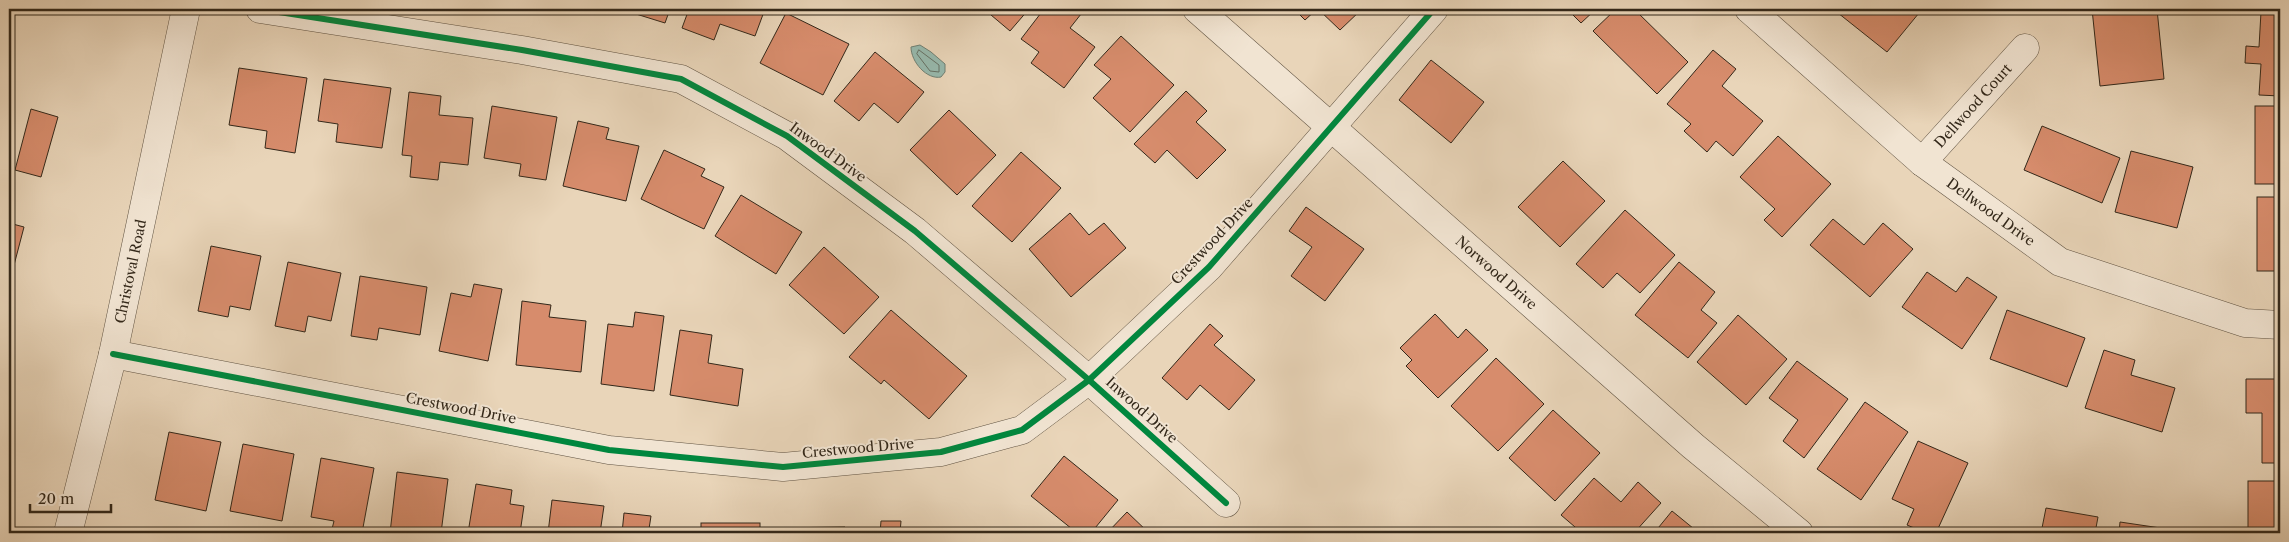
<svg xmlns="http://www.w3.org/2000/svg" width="2289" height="542" viewBox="0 0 2289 542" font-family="'Libre Caslon Text',serif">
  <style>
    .water { fill: #97b9ad; stroke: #6f7f72 }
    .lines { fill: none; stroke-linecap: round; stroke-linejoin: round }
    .shore { stroke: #657064; stroke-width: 1 }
    .building { fill: #d78c6c; stroke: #33281a }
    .minor-casing { stroke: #605342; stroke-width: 29 }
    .minor { stroke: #f1e4d2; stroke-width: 28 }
    .cycleway-casing { stroke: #f1e4d2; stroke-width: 9 }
    .cycleway { stroke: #00873e; stroke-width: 6 }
    .labels { text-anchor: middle; stroke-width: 4; stroke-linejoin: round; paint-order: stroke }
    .street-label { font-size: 14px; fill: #33281a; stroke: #f1e4d2 }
  </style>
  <rect width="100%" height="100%" fill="#e9d5b9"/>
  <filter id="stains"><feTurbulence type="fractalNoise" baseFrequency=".004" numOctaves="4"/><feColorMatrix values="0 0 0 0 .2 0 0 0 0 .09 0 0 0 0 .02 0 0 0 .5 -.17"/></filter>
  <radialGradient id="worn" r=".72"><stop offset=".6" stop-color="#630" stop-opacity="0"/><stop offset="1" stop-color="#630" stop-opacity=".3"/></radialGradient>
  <path class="water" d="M920,45L931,52L945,64V72L941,77C927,80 911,62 911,47Z"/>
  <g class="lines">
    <polygon class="shore" points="919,50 939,65 939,72 930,71 917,54"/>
  </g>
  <g class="building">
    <polygon points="620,9 670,9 665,23"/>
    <polygon points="689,9 765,9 755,36 720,24 714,40 682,28"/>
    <polygon points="996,9 1029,9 1010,31 991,15"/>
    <polygon points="1044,9 1085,9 1070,28 1095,47 1064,88 1031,63 1039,52 1021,39"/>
    <polygon points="1294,9 1317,9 1305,20"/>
    <polygon points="1318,9 1362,9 1340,30"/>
    <polygon points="1567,9 1596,9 1581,23"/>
    <polygon points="1616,9 1634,9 1688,62 1657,94 1593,31"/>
    <polygon points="1833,9 1914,9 1919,13 1887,52"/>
    <polygon points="2092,9 2157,9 2164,79 2100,86"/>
    <polygon points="2261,12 2280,13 2280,96 2259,95 2261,64 2245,63 2246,46 2259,47"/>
    <polygon points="786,13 849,44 823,95 760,63"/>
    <polygon points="1121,36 1174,85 1130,132 1093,98 1111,79 1094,65"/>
    <polygon points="1713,50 1736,69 1722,86 1763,121 1733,156 1716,141 1707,152 1684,131 1691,124 1667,104"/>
    <polygon points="875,52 924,92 898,123 874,103 859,121 834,101"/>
    <polygon points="1431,60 1484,102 1451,143 1399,100"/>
    <polygon points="239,68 307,78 295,153 265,148 267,131 229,125"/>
    <polygon points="324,79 391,88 382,148 336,142 338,124 318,121"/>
    <polygon points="1186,91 1207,111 1196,122 1226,150 1197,179 1167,150 1155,163 1134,144"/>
    <polygon points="409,92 441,96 439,115 473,118 468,165 440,162 438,180 410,177 412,156 402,155"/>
    <polygon points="492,106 557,117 546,180 519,176 521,164 484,158"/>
    <rect x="2255" y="106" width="25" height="78"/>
    <polygon points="31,109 58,117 41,177 15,170"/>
    <polygon points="949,110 996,155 957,195 910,150"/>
    <polygon points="578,121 609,128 606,139 639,146 626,201 563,186"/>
    <polygon points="2042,126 2120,158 2102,203 2024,170"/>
    <polygon points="1778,136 1831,184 1782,237 1764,220 1775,209 1740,177"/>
    <polygon points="664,150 705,169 701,176 724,187 704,229 641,199"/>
    <polygon points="2131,151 2193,167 2177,228 2115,212"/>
    <polygon points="1021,152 1061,188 1012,242 972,206"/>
    <polygon points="1563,161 1605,201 1560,247 1518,207"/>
    <polygon points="741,195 802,232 776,274 715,236"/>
    <rect x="2257" y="197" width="23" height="74"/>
    <polygon points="1306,207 1364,249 1325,301 1291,276 1312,247 1289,231"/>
    <polygon points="1625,210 1675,255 1640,293 1617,273 1603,288 1576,264"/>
    <polygon points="1070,213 1089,235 1104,223 1126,248 1071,297 1029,249"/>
    <polygon points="1833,219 1864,245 1883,223 1913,249 1870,297 1810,245"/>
    <polygon points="9,223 24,227 13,269 9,268"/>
    <polygon points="211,246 261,256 250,310 230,306 228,317 198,311"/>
    <polygon points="824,247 879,297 844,334 789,285"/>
    <polygon points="288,262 341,273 331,321 308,316 305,332 275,326"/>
    <polygon points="1679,262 1715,292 1701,310 1717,323 1688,358 1635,315"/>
    <polygon points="1927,272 1956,292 1967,277 1997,297 1962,349 1902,307"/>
    <polygon points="360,276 427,287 420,335 379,328 377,340 351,336"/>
    <polygon points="474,284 502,289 488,361 439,351 451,293 471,297"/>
    <polygon points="522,301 551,305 549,317 586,321 581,372 516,365"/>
    <polygon points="891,310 967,376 929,419 884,380 881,384 849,357"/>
    <polygon points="2007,310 2085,338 2067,387 1990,359"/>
    <polygon points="635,312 664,316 654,391 601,384 608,324 633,327"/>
    <polygon points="1435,314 1458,338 1466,329 1488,350 1438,398 1406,366 1412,360 1400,348"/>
    <polygon points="1738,315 1787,359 1746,405 1697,362"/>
    <polygon points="1210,324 1223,336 1214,345 1255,380 1229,410 1200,385 1187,400 1162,378"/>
    <polygon points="680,330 712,335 708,363 743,369 738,406 670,395"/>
    <polygon points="2104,350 2135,360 2131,375 2175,388 2162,432 2085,408"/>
    <polygon points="1496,358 1544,404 1498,451 1451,406"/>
    <polygon points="1797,361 1848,399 1804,458 1783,441 1798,420 1769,398"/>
    <polygon points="2246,379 2280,379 2280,463 2262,463 2262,413 2246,413"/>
    <polygon points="1865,402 1908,432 1861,500 1817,469"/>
    <polygon points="1553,410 1600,453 1555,501 1509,458"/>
    <polygon points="169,432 221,442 206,511 155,500"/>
    <polygon points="1918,441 1968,463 1936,533 1926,533 1907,525 1914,509 1892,499"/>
    <polygon points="243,444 294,454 282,521 230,511"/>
    <polygon points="1064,456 1118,500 1091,533 1077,533 1031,496"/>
    <polygon points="321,458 374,468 362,533 331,533 334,521 311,517"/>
    <polygon points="397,472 448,479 441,533 390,533"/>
    <polygon points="1594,478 1621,502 1638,482 1661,503 1634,533 1582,533 1561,515"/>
    <rect x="2248" y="481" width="32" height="52"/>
    <polygon points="476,484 512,490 510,504 524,506 520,533 468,533"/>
    <polygon points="552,500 604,506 600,533 548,533"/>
    <polygon points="2046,508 2098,517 2095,533 2041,533"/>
    <polygon points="1672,511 1699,533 1654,533"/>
    <polygon points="1127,512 1149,533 1107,533"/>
    <polygon points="624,513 651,516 649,529 680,533 622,533"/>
    <polygon points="881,521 901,521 900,533 880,533"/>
    <polygon points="2120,522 2174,530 2174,533 2119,533"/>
    <rect x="701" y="523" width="59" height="10"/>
    <polygon points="845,527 845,533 773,533 773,528"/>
  </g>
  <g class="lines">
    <defs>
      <g id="minor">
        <polyline points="260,9 522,50 681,79 787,136 915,231 1089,380 1226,503"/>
        <path id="s1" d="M1197,9L1693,446L1799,533"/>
        <path id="s2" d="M1749,9L1922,162L2060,262L2245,323L2280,325"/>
        <path id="s3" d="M1922,162L2025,48"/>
        <polyline points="113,354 609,450 783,467 941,452 1022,430 1089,380 1209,267 1434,9"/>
        <path id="s4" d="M68,533L113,354L186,9"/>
      </g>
    </defs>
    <use href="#minor" class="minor-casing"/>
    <use href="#minor" class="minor"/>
    <defs>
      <g id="cycleway">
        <polyline points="260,9 522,50 681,79 787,136 915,231 1089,380 1226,503"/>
        <polyline points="113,354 609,450 783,467 941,452 1022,430 1089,380 1209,267 1434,9"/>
      </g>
    </defs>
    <use href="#cycleway" class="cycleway-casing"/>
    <use href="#cycleway" class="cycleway"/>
  </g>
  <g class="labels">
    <g class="street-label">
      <text dy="5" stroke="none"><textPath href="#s3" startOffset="76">Dellwood Court</textPath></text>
      <text transform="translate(828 152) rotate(36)" y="5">Inwood Drive</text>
      <text dy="5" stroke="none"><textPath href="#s2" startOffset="316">Dellwood Drive</textPath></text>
      <text transform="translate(1212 241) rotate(-47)" y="5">Crestwood Drive</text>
      <text dy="5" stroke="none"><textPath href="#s4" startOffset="269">Christoval Road</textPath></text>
      <text dy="5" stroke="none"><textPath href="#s1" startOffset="399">Norwood Drive</textPath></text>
      <text transform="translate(461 408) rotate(11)" y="5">Crestwood Drive</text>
      <text transform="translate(1142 410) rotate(42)" y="5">Inwood Drive</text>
      <text transform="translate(858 448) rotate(-5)" y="5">Crestwood Drive</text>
    </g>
  </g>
  <rect width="2289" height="542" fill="none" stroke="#e9d5b9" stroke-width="30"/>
  <rect x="10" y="10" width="2269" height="522" fill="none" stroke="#33281a" stroke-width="2.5"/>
  <rect x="15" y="15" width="2259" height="512" fill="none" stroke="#33281a"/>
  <path d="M30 504v8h81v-8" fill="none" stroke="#33281a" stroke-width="2.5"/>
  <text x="38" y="504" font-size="15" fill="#33281a" stroke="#f1e4d2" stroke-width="4" paint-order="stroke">20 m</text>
  <rect width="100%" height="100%" filter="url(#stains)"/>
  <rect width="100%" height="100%" fill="url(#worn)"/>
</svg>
